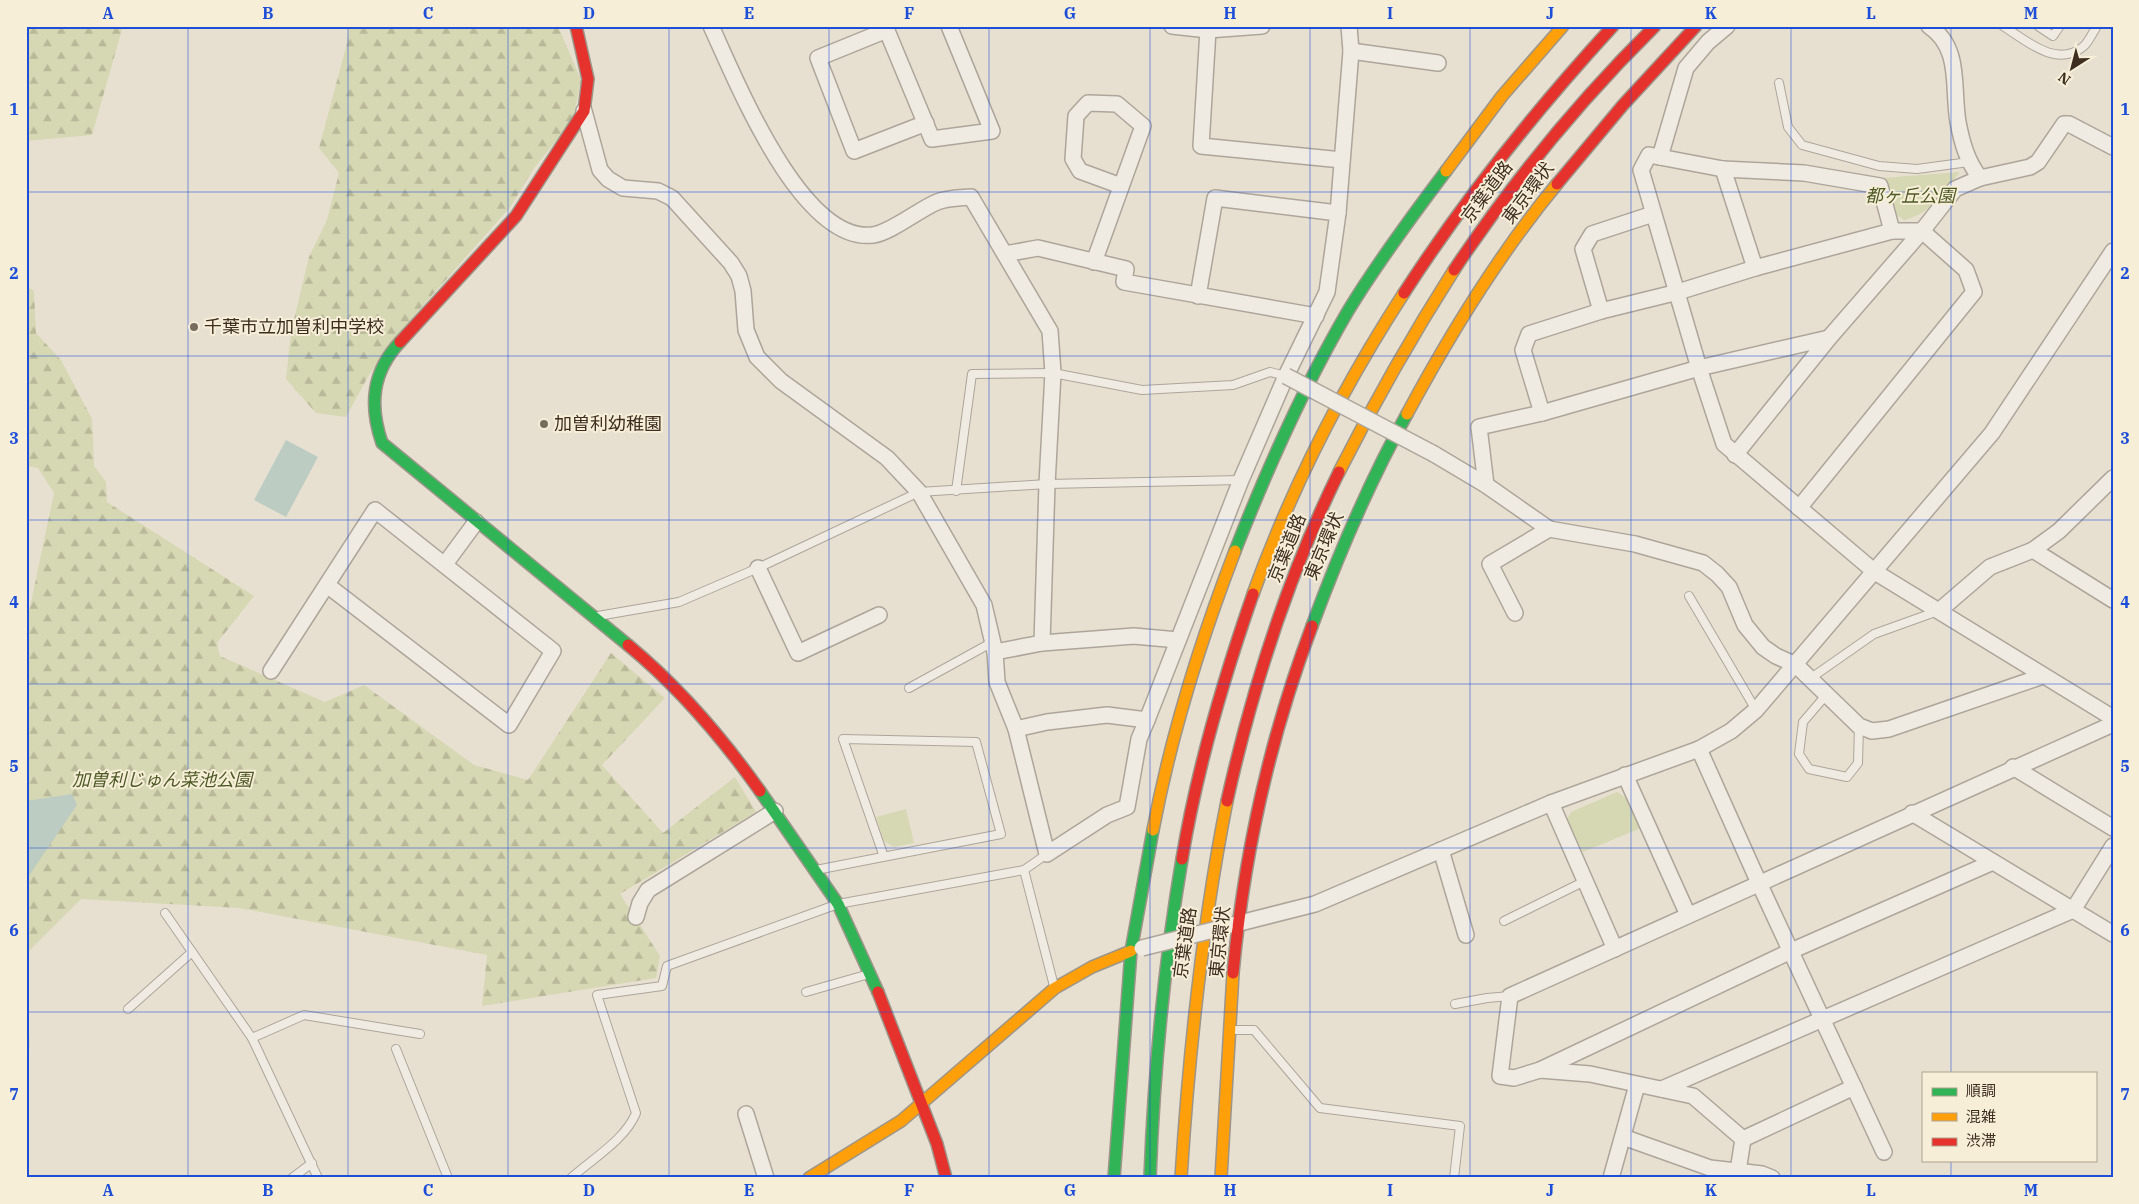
<svg xmlns="http://www.w3.org/2000/svg" width="2139" height="1204" viewBox="0 0 2139 1204" font-family="'IBM Plex Serif','Noto Sans JP',serif">
  <style>
    .green { fill: #d6d7b3 }
    .forest { fill: url(#forest-firs) }
    .water { fill: #bcccc2 }
    .lines { fill: none; stroke-linecap: round; stroke-linejoin: round }
    .lane-casing { stroke: #ada599; stroke-width: 10 }
    .street-casing { stroke: #ada599; stroke-width: 18 }
    .fast-casing { stroke: #9c958a; stroke-width: 14 }
    .slow-casing { stroke: #9c958a; stroke-width: 14 }
    .jam-casing { stroke: #9c958a; stroke-width: 14 }
    .lane { stroke: #efebe3; stroke-width: 8 }
    .street { stroke: #efebe3; stroke-width: 15 }
    .fast { stroke: #30b455; stroke-width: 11 }
    .slow { stroke: #ff9f0a; stroke-width: 11 }
    .jam { stroke: #e5322d; stroke-width: 11 }
    .street-bridge-casing { stroke: #ada599; stroke-width: 18; stroke-linecap: butt }
    .street-bridge { stroke: #efebe3; stroke-width: 15 }
    .grid { fill: none; stroke: #1d4ed8; stroke-width: 1; stroke-opacity: 0.55 }
    .poi-dot { fill: #786c5e; stroke: #f7eed8; stroke-width: 2 }
    .labels { text-anchor: middle; stroke-width: 4; stroke-linejoin: round; paint-order: stroke }
    .street-label { font-size: 18px; fill: #3d2e20; stroke: #f7eed8 }
    .park-label { font-size: 18px; font-style: italic; fill: #4d5a26; stroke: #f7eed8 }
    .poi-label { font-size: 18px; fill: #3d2e20; stroke: #f7eed8; text-anchor: start }
    .neatline { fill: none; stroke: #1d4ed8; stroke-width: 2 }
    .grid-label { font-size: 16px; text-anchor: middle; font-weight: bold; fill: #1d4ed8 }
  </style>
  <defs>
    <pattern id="forest-firs" width="22" height="20" patternUnits="userSpaceOnUse" patternTransform="scale(1.25)"><rect width="22" height="20" fill="#d6d7b3"/><path d="M5 1l3.5 6h-7zM16 11l3.5 6h-7z" fill="#b9b99a"/></pattern>
  </defs>
  <rect width="100%" height="100%" fill="#e7e0d1"/>
  <g class="green">
    <path d="M1960,172C1943,192 1931,214 1904,220L1894,213L1882,178Z"/>
    <polygon points="1617,792 1629,800 1641,828 1583,852 1567,819 1571,812"/>
    <polygon points="906,809 914,843 894,847 884,841 876,817"/>
    <polygon points="26,978 30,1048 26,1057"/>
  </g>
  <g class="forest">
    <polygon points="26,26 123,26 92,135 26,141"/>
    <polygon points="349,26 558,26 581,80 573,120 534,168 511,206 413,317 369,375 346,417 316,413 286,379 291,332 309,257 327,220 339,173 319,148 346,47"/>
    <polygon points="26,286 34,291 36,333 61,360 92,419 94,466 106,482 107,502 254,596 217,643 220,656 325,702 364,685 474,765 528,780 611,653 665,698 602,765 663,833 735,777 756,812 620,894 660,956 656,978 482,1006 487,955 239,908 81,899 26,954 26,626 54,493 38,468 26,466"/>
  </g>
  <g class="water">
    <polygon points="286,440 318,457 286,517 254,500"/>
    <polygon points="72,794 77,805 26,880 26,801"/>
  </g>
  <g class="lines">
    <defs>
      <g id="lane">
        <path d="M2003,26C2027,41 2057,69 2084,46C2089,41 2093,32 2097,26"/>
        <polyline points="2038,26 2053,36 2060,26"/>
        <polyline points="1779,83 1788,127 1802,145 1879,166 1917,169 1969,162"/>
        <polyline points="956,491 972,374 1053,373 1142,390 1233,385 1270,372 1286,376"/>
        <polyline points="1689,596 1756,710"/>
        <polyline points="598,616 679,602 758,568 919,492 1047,484 1241,480"/>
        <polyline points="1811,678 1874,634 1938,611"/>
        <polyline points="909,688 991,643"/>
        <polyline points="1827,694 1803,722 1799,754 1809,769 1847,777 1858,763 1859,726"/>
        <polyline points="816,870 1001,834 976,742 843,739 884,857"/>
        <polyline points="1024,870 1054,986"/>
        <polyline points="165,913 252,1038 318,1178"/>
        <polyline points="1504,921 1585,881"/>
        <polyline points="806,992 869,974"/>
        <polyline points="1455,1004 1487,998 1510,996"/>
        <polyline points="128,1009 192,952"/>
        <polyline points="1233,1030 1254,1030 1320,1108 1460,1126 1454,1178"/>
        <polyline points="252,1038 304,1015 420,1034"/>
        <polyline points="396,1049 448,1178"/>
        <polyline points="292,1178 312,1163"/>
        <path d="M571,1178C592,1159 625,1140 636,1113L597,995L662,986L667,966L838,904L1024,870L1047,854"/>
      </g>
      <g id="street">
        <path d="M711,26C736,80 801,244 873,235C890,233 920,209 937,202C947,198 961,198 971,197L1050,331L1053,373L1047,484L1042,643L995,652"/>
        <polyline points="885,26 932,139 992,131 949,26"/>
        <polyline points="1172,26 1208,30 1262,26"/>
        <path d="M1929,26C1962,48 1952,88 1958,122C1962,143 1967,161 1980,178"/>
        <polyline points="887,30 818,58 854,151 926,123"/>
        <polyline points="1208,30 1201,146 1342,160"/>
        <polyline points="1351,51 1438,63"/>
        <polyline points="584,111 597,159 600,170 608,179 623,188 658,191 672,198 731,263 739,276 743,291 746,330 757,357 781,381 887,458 919,492 984,605 995,652 997,682 1016,729 1047,854 1107,815 1127,807 1139,739 1147,720 1241,480 1286,376 1327,292 1338,213 1351,51 1349,26"/>
        <polyline points="1660,157 1686,68 1708,42 1727,26"/>
        <polyline points="1723,169 1755,268"/>
        <polyline points="1892,231 1880,186 1804,173 1723,169 1649,155 1641,170 1699,368 1724,444 1875,572 2113,718"/>
        <polyline points="1005,254 1038,248 1126,269 1124,282 1316,316"/>
        <polyline points="1094,262 1143,126 1117,104 1088,103 1076,116 1073,159 1080,171 1121,186"/>
        <polyline points="1198,296 1215,198 1338,213"/>
        <polyline points="1601,311 1583,249 1592,234 1653,214"/>
        <polyline points="1542,413 1523,350 1529,334 1601,311 1678,292 1755,268 1892,231 1922,231 1966,270 1974,292 1799,508"/>
        <polyline points="1434,454 1486,485 1549,529 1635,544 1703,563 1717,574 1729,587 1745,625 1763,647 1776,656 1796,665 1859,726 1872,731 1889,729 2043,676"/>
        <polyline points="1735,455 1829,338 1922,231 1955,189 1980,178 2030,167 2038,162 2064,124 2069,124 2113,147"/>
        <polyline points="1486,485 1479,427 1542,413 1699,368 1829,338"/>
        <polyline points="2033,550 2113,600"/>
        <polyline points="445,564 476,522"/>
        <polyline points="758,568 798,653 879,615"/>
        <polyline points="1940,610 1990,567 2033,550 2059,531 2113,478"/>
        <polyline points="1515,613 1490,564 1549,529"/>
        <polyline points="1042,643 1134,636 1178,640"/>
        <polyline points="271,671 375,510 553,651 509,725 327,585"/>
        <polyline points="1016,729 1047,722 1107,715 1147,720"/>
        <polyline points="1699,749 1759,883 1884,1152"/>
        <polyline points="2013,767 2113,828"/>
        <polyline points="1625,775 1688,915"/>
        <polyline points="1551,803 1615,949"/>
        <polyline points="1912,813 2113,934"/>
        <polyline points="1441,850 1466,935"/>
        <polyline points="1993,862 1791,951 1540,1070 1514,1078 1500,1076 1510,996 2113,724"/>
        <polyline points="636,917 640,903 648,890 775,811"/>
        <polyline points="1232,925 1315,904 1551,803 1699,749 1731,731 1756,710 1992,433 2113,251"/>
        <polyline points="1540,1070 1590,1074 1693,1096 1743,1139 1738,1171"/>
        <polyline points="1662,1089 2073,910 2113,846"/>
        <polyline points="746,1114 766,1178"/>
        <polyline points="1623,1137 1710,1168 1762,1174 1772,1178"/>
        <polyline points="1743,1139 1854,1087"/>
        <polyline points="1611,1178 1637,1085"/>
      </g>
      <g id="fast">
        <path d="M400,342C372,372 369,405 382,443L628,645"/>
        <path d="M1235,551C1267,469 1303,388 1348,311C1377,263 1412,216 1446,171"/>
        <path d="M1312,626C1339,553 1369,482 1407,414"/>
        <polyline points="760,791 838,904 878,992"/>
        <polyline points="1114,1178 1131,951 1153,830"/>
        <path d="M1150,1178C1154,1070 1164,965 1182,859"/>
      </g>
      <g id="slow">
        <polyline points="1446,171 1502,96 1563,26"/>
        <path d="M1407,414C1450,334 1499,254 1557,184"/>
        <path d="M1339,472C1374,403 1412,336 1454,270"/>
        <path d="M1253,594C1291,489 1343,387 1404,293"/>
        <path d="M1153,830C1171,735 1200,642 1235,551"/>
        <polyline points="809,1178 901,1121 1055,988 1092,967 1131,951"/>
        <path d="M1181,1178C1189,1051 1202,926 1227,801"/>
        <polyline points="1221,1178 1233,973"/>
      </g>
      <g id="jam">
        <polyline points="1557,184 1623,105 1696,26"/>
        <path d="M1454,270C1512,183 1581,99 1655,26"/>
        <path d="M1404,293C1466,197 1536,110 1613,26"/>
        <polyline points="400,342 516,216 584,111 588,79 576,26"/>
        <path d="M628,645C680,688 721,736 760,791"/>
        <path d="M1227,801C1252,689 1288,576 1339,472"/>
        <path d="M1182,859C1197,768 1223,680 1253,594"/>
        <path d="M1233,973C1244,855 1270,737 1312,626"/>
        <polyline points="878,992 937,1144 946,1178"/>
      </g>
    </defs>
    <use href="#lane" class="lane-casing"/>
    <use href="#street" class="street-casing"/>
    <use href="#fast" class="fast-casing"/>
    <use href="#slow" class="slow-casing"/>
    <use href="#jam" class="jam-casing"/>
    <use href="#lane" class="lane"/>
    <use href="#street" class="street"/>
    <use href="#fast" class="fast"/>
    <use href="#slow" class="slow"/>
    <use href="#jam" class="jam"/>
    <defs>
      <g id="street-bridge">
        <polyline points="1286,376 1434,454"/>
        <polyline points="1142,948 1225,927"/>
      </g>
    </defs>
    <use href="#street-bridge" class="street-bridge-casing"/>
    <use href="#street-bridge" class="street-bridge"/>
  </g>
  <path class="grid" d="M188,26V1178M348,26V1178M508,26V1178M669,26V1178M829,26V1178M989,26V1178M1150,26V1178M1310,26V1178M1470,26V1178M1631,26V1178M1791,26V1178M1951,26V1073M26,192H2113M26,356H2113M26,520H2113M26,684H2113M26,848H2113M26,1012H2113M1951,1160V1178"/>
  <g class="poi-dot">
    <circle cx="194" cy="327" r="5"/>
    <circle cx="544" cy="424" r="5"/>
  </g>
  <g class="labels">
    <g class="street-label">
      <text transform="translate(1487 192) rotate(-53)" y="6">京葉道路</text>
      <text transform="translate(1528 193) rotate(-53)" y="6">東京環状</text>
      <text transform="translate(1324 546) rotate(-67)" y="6">東京環状</text>
      <text transform="translate(1287 548) rotate(-68)" y="6">京葉道路</text>
      <text transform="translate(1220 942) rotate(-84)" y="6">東京環状</text>
      <text transform="translate(1185 943) rotate(-82)" y="6">京葉道路</text>
    </g>
    <g class="park-label">
      <text x="1910" y="202">都ヶ丘公園</text>
      <text x="162" y="786">加曽利じゅん菜池公園</text>
    </g>
    <g class="poi-label">
      <text x="204" y="333">千葉市立加曽利中学校</text>
      <text x="554" y="430">加曽利幼稚園</text>
    </g>
  </g>
  <rect width="2139" height="1204" fill="none" stroke="#f7eed8" stroke-width="55"/>
  <rect x="1922" y="1072" width="175" height="90" fill="#f7eed8" stroke="#ada18e"/>
  <rect x="1932" y="1088" width="25" height="8" fill="#30b455" stroke="#ada18e"/>
  <text x="1966" y="1096" font-size="15" fill="#3d2e20">順調</text>
  <rect x="1932" y="1113" width="25" height="8" fill="#ff9f0a" stroke="#ada18e"/>
  <text x="1966" y="1122" font-size="15" fill="#3d2e20">混雑</text>
  <rect x="1932" y="1138" width="25" height="8" fill="#e5322d" stroke="#ada18e"/>
  <text x="1966" y="1146" font-size="15" fill="#3d2e20">渋滞</text>
  <g transform="translate(2072 68) rotate(216)" stroke="#f7eed8" stroke-width="4" paint-order="stroke">
  <path d="M0-4L9 19L0 12L-9 19Z" fill="#3d2e20"/>
  <text y="-8" font-size="14" font-weight="bold" text-anchor="middle" fill="#3d2e20">N</text>
  </g>
  <rect x="28" y="28" width="2084" height="1148" class="neatline"/>
  <g class="grid-label">
    <text x="108" y="19">A</text>
    <text x="268" y="19">B</text>
    <text x="428" y="19">C</text>
    <text x="589" y="19">D</text>
    <text x="749" y="19">E</text>
    <text x="909" y="19">F</text>
    <text x="1070" y="19">G</text>
    <text x="1230" y="19">H</text>
    <text x="1390" y="19">I</text>
    <text x="1550" y="19">J</text>
    <text x="1711" y="19">K</text>
    <text x="1871" y="19">L</text>
    <text x="2031" y="19">M</text>
    <text x="14" y="115">1</text>
    <text x="2125" y="115">1</text>
    <text x="14" y="279">2</text>
    <text x="2125" y="279">2</text>
    <text x="14" y="444">3</text>
    <text x="2125" y="444">3</text>
    <text x="14" y="608">4</text>
    <text x="2125" y="608">4</text>
    <text x="14" y="772">5</text>
    <text x="2125" y="772">5</text>
    <text x="14" y="936">6</text>
    <text x="2125" y="936">6</text>
    <text x="14" y="1100">7</text>
    <text x="2125" y="1100">7</text>
    <text x="108" y="1196">A</text>
    <text x="268" y="1196">B</text>
    <text x="428" y="1196">C</text>
    <text x="589" y="1196">D</text>
    <text x="749" y="1196">E</text>
    <text x="909" y="1196">F</text>
    <text x="1070" y="1196">G</text>
    <text x="1230" y="1196">H</text>
    <text x="1390" y="1196">I</text>
    <text x="1550" y="1196">J</text>
    <text x="1711" y="1196">K</text>
    <text x="1871" y="1196">L</text>
    <text x="2031" y="1196">M</text>
  </g>
</svg>
